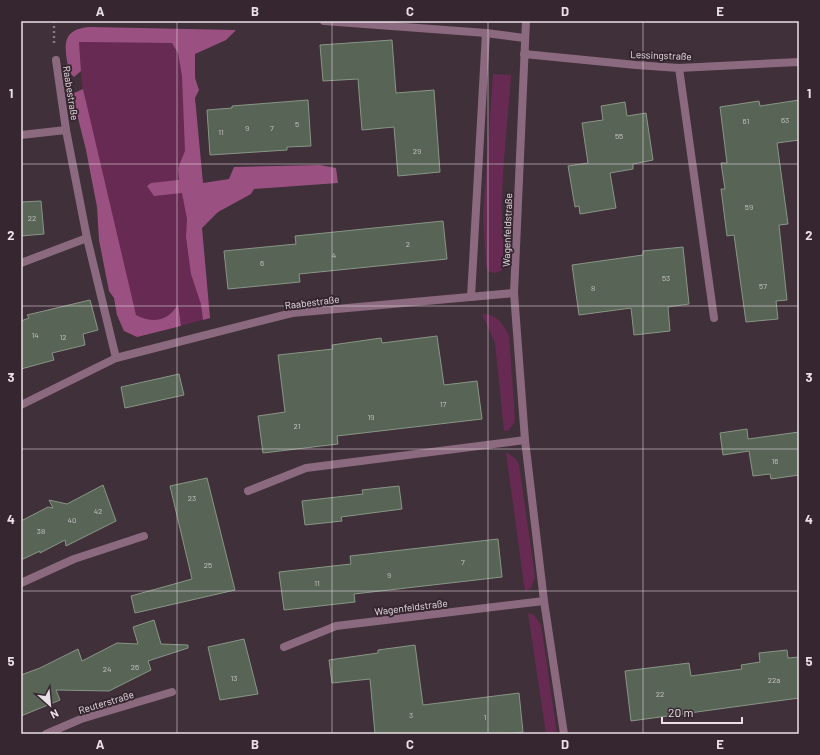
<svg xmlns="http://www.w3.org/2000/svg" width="820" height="755" viewBox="0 0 820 755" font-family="Barlow,sans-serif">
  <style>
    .green { fill: #672a53 }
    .forest { fill: #9a5181 }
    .building { fill: #586556; stroke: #889686 }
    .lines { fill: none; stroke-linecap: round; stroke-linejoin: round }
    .path { stroke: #867981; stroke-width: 2.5; stroke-dasharray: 2 3; stroke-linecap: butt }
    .lane { stroke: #8b697e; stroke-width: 8 }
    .street { stroke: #8b697e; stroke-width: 8 }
    .grid { fill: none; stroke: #e9dfe5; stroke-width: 1; stroke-opacity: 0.55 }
    .labels { text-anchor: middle; stroke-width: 4; stroke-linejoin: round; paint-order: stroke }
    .number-label { font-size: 8px; fill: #c5c0c1 }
    .street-label { font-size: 10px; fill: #e9dfe5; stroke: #35262f }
    .neatline { fill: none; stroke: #e9dfe5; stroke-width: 1.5 }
    .grid-label { font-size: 13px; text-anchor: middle; font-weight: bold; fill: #e9dfe5 }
  </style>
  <rect width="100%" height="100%" fill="#403039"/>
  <g class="green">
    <polygon points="79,42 185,43 210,318 137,337 82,85"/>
    <path d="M493,74L511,75C508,118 503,160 502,203C501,225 505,248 502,270L496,273L489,272L486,266L483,216Z"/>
    <path d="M482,314C496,314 503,323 509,335L515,419L514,423L509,430L504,431L495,343Z"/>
    <polygon points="506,452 516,459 519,465 535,577 531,588 525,592"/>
    <polygon points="528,613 534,615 541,625 557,734 546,734"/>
  </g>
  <g class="forest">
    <path d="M90,27L236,30L226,40L195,54V78L199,90L195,98L203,183L229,179L234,167L320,165L336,168L338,183L254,189L251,194L218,212L202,228L210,318L203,320L201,304L191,274L186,237L187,219L182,193L154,196L147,186L151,183L179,180L178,168L185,151L182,76L178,53L172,43L79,42L81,71L74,77L69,72C65,49 59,29 90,27Z"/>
    <path d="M83,89L136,315C153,324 169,321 178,304L181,326L137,337L124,331L117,315L114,298L109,291L99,240L97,207L86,150L72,94Z"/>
  </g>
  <g class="building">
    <polygon points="392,40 396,93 434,90 440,172 398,176 394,127 362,130 358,79 323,81 320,45"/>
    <polygon points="308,100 311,146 287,147 287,150 210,155 207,110 232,108 232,106"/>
    <polygon points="799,100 799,140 777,143 788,224 779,225 787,300 776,301 778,319 746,322 734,235 727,236 721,189 725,189 721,163 727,163 720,107 759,101 760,106"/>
    <polygon points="625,102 627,116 646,113 653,160 633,164 633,169 610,173 616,208 580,214 579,206 575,207 568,166 588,163 582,123 603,120 601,106"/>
    <polygon points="41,201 44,234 21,236 21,202"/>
    <polygon points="443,221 447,259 299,274 300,282 228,289 224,251 296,244 295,236"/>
    <polygon points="683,247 689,304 668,307 670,331 634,335 631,308 579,315 572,265 643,255 643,251"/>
    <polygon points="90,300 98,330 83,334 85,345 52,353 54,360 21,369 21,321 29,318 27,315"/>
    <polygon points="437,336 444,385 477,381 482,419 337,436 338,444 263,453 258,416 285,412 278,355 333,349 332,345 381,338 382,343"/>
    <polygon points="179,374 184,395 125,408 121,387"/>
    <polygon points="747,429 748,439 799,432 799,475 771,479 770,474 753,476 749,451 723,455 720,433"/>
    <polygon points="207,478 235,590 135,613 131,596 192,579 170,486"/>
    <polygon points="103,485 116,521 66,546 65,540 40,553 40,551 21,560 21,521 48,507 53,508 49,500 67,504"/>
    <polygon points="399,486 402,509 341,517 342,521 305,525 302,501 363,494 362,490"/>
    <polygon points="498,539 502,577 354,594 355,602 284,610 279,572 351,564 350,556"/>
    <polygon points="154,620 161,644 188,645 188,648 148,661 151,670 109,691 56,690 60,700 21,716 21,675 40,668 78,649 82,661 117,643 138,644 133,627"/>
    <polygon points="244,639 258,694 220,700 208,647"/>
    <polygon points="415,645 423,705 519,693 523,732 503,734 375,734 370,679 332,683 329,660 378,653 378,650"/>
    <polygon points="787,650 788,658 799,657 799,698 631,721 625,671 689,663 691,676 742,669 741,665 760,662 759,653"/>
  </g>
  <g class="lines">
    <polyline class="path" points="54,43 54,21"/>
    <polyline class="lane" points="679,68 714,318"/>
    <g class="street">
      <polyline points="324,21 486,33 524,38"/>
      <polyline points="526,21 514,293 525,440 544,601 564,734"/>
      <polyline points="524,54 636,65 679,68 799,62"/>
      <polyline points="66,130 87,238 116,358"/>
      <polyline points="21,135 66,130 56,60"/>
      <polyline points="21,263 87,238"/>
      <polyline points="471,297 486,33"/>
      <polyline points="21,405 116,358 292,313 514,293"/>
      <polyline points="248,491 306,468 525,440"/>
      <polyline points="21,583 74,559 144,536"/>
      <polyline points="284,647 336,626 544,601"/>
      <polyline points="46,734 81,719 172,692"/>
    </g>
  </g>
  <path class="grid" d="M177,21V734M332,21V734M488,21V734M643,21V734M21,164H799M21,306H799M21,449H799M21,591H799"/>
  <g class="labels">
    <g class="number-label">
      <text x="785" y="123">63</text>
      <text x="746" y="124">61</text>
      <text x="297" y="127">5</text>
      <text x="247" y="131">9</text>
      <text x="272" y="131">7</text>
      <text x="221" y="135">11</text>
      <text x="619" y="139">55</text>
      <text x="417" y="154">29</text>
      <text x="749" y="210">59</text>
      <text x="32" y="221">22</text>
      <text x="408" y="247">2</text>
      <text x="334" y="258">4</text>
      <text x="262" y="266">6</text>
      <text x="666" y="281">53</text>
      <text x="763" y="289">57</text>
      <text x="593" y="291">8</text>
      <text x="35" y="338">14</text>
      <text x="63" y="340">12</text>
      <text x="443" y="407">17</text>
      <text x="371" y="420">19</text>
      <text x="297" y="429">21</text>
      <text x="775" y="464">16</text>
      <text x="192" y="501">23</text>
      <text x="98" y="514">42</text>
      <text x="72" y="523">40</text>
      <text x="41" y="534">38</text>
      <text x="463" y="565">7</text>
      <text x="208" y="568">25</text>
      <text x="389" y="578">9</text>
      <text x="317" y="586">11</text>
      <text x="135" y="670">26</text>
      <text x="107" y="672">24</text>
      <text x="234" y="681">13</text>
      <text x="774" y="683">22a</text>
      <text x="660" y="697">22</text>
      <text x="411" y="718">3</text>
      <text x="485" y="720">1</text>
    </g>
    <g class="street-label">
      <text transform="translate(661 55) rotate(2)" y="4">Lessingstraße</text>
      <text transform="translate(71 93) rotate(81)" y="4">Raabestraße</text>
      <text transform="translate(507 230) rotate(-88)" y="4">Wagenfeldstraße</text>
      <text transform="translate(312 302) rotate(-7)" y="4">Raabestraße</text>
      <text transform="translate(411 607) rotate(-7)" y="4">Wagenfeldstraße</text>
      <text transform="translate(106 702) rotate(-17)" y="4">Reuterstraße</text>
    </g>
  </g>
  <rect width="820" height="755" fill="none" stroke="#35262f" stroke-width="44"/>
  <g transform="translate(50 705) rotate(153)" stroke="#35262f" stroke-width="3" paint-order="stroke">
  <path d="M0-3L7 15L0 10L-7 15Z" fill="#e9dfe5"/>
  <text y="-6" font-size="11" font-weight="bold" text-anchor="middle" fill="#e9dfe5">N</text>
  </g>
  <path d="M662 717v6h80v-6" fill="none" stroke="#e9dfe5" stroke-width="2"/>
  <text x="668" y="717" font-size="12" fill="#e9dfe5" stroke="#35262f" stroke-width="3" paint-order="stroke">20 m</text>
  <rect x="22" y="22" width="776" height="711" class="neatline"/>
  <g class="grid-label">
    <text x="100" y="16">A</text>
    <text x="255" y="16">B</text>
    <text x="410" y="16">C</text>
    <text x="565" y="16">D</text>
    <text x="720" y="16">E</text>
    <text x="11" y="98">1</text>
    <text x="809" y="98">1</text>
    <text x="11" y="240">2</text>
    <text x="809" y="240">2</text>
    <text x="11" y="382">3</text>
    <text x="809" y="382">3</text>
    <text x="11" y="524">4</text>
    <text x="809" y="524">4</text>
    <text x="11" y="666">5</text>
    <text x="809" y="666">5</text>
    <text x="100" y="749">A</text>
    <text x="255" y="749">B</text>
    <text x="410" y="749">C</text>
    <text x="565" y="749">D</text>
    <text x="720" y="749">E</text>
  </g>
</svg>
